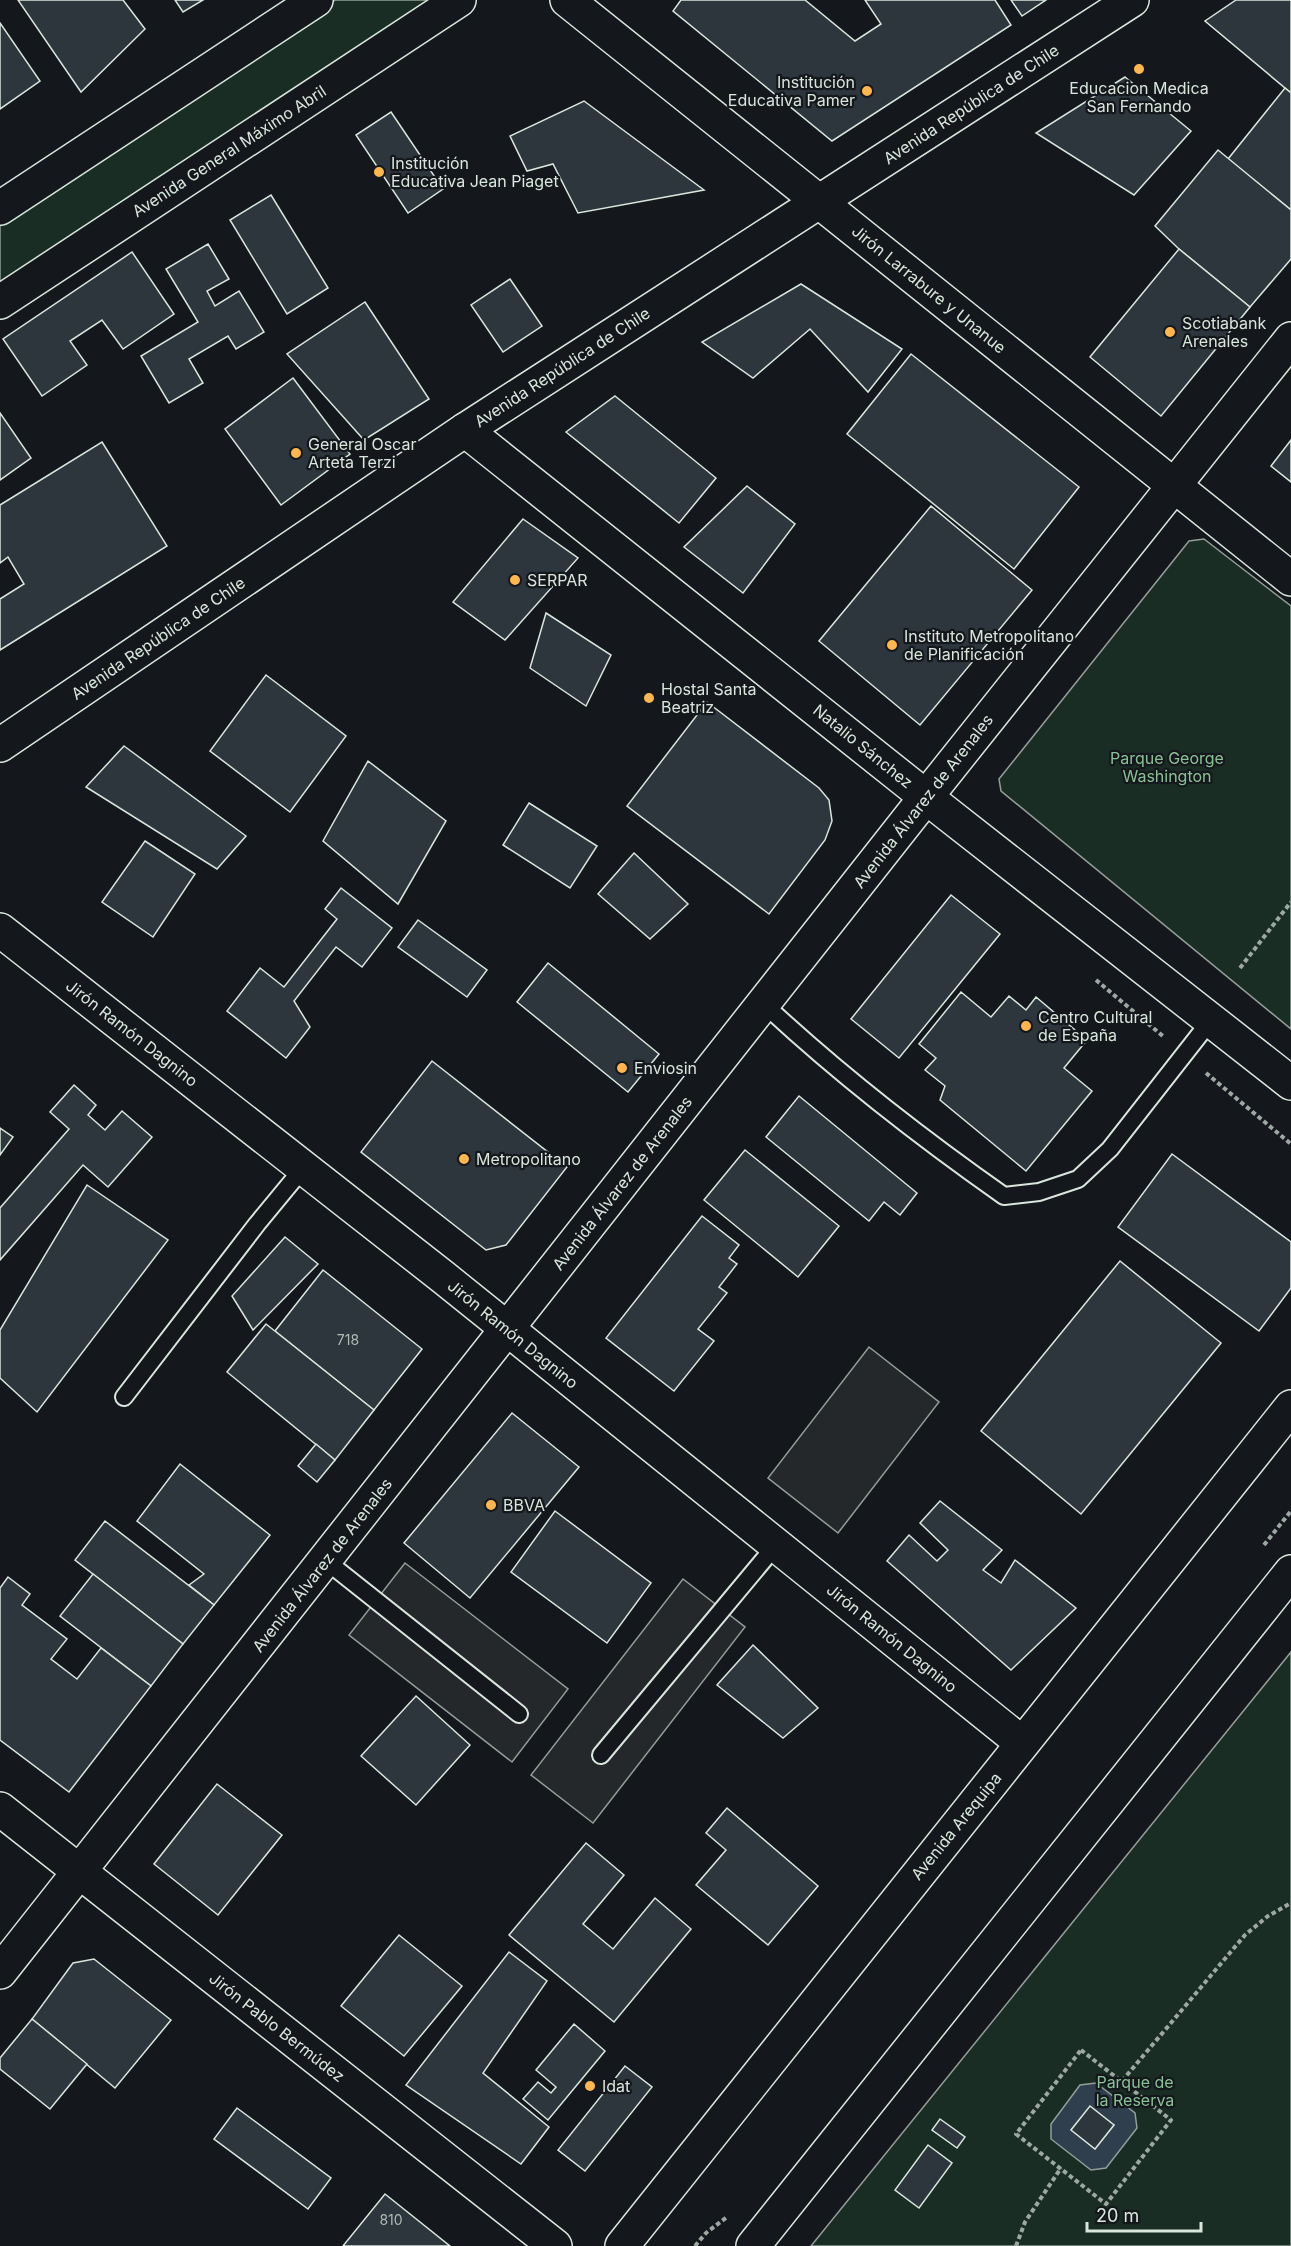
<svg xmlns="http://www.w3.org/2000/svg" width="1291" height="2246" viewBox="0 0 1291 2246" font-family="Inter,sans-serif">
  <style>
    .green { fill: #1a2d24; stroke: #939e99; stroke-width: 1.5 }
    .parking { fill: #24282b; stroke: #939e99; stroke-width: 1.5 }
    .water { fill: #2f3f4d; stroke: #939e99; stroke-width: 1.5; fill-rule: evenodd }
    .building { fill: #2c363c; stroke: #d8e6dc; stroke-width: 1.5 }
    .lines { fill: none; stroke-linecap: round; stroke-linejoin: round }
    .service-casing { stroke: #d8e6dc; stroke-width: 20 }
    .minor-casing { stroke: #d8e6dc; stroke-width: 36 }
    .tertiary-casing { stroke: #d8e6dc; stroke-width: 36 }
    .secondary-casing { stroke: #d8e6dc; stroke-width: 36 }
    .path { stroke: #9da8a2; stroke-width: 4; stroke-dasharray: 4.5 3; stroke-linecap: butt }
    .service { stroke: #14181c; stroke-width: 16 }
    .minor { stroke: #14181c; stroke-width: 33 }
    .tertiary { stroke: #14181c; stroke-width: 33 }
    .secondary { stroke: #14181c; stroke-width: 33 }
    .poi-dot { fill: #ffb74d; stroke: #14181c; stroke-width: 2 }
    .labels { text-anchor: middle; stroke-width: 4.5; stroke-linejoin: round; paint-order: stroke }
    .number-label { font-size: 14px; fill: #adbab4 }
    .poi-label { font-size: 16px; fill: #d8e6dc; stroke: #14181c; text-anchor: start }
    .street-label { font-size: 16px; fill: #d8e6dc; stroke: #14181c }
    .park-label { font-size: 16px; fill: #8ac095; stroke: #14181c }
  </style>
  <rect width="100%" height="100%" fill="#14181c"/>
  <g class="green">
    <polygon points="335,0 431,0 0,286 0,220"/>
    <polygon points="1204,539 1291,606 1291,1029 1001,791 999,779 1189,541"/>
    <polygon points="1291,1652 1291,2246 811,2246"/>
  </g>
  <g class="parking">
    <polygon points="869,1347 939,1402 838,1533 768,1478"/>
    <polygon points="405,1563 568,1689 512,1762 349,1635"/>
    <polygon points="683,1579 745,1627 593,1823 531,1775"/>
  </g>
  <path class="water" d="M1096,2083L1135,2113L1137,2128L1106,2168L1091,2170L1051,2139V2124L1080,2085ZM1091,2107L1114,2125L1095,2149L1071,2130Z"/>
  <g class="building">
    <polygon points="18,0 123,0 145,29 81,92"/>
    <polygon points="175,0 203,0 183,12"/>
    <polygon points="681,0 805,0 855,41 881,24 865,0 995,0 1011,25 832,141 673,11"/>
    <polygon points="1011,0 1046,0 1022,16"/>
    <polygon points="1236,0 1291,0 1291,93 1205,21"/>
    <polygon points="0,23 40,81 0,109"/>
    <polygon points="1125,77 1191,131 1134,195 1036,133"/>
    <polygon points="1285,88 1291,93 1291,210 1228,159"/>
    <polygon points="584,101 704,190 578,213 553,164 527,171 510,136"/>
    <polygon points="391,112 443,189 408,213 356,135"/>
    <polygon points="1218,150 1291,210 1291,259 1250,307 1179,249 1155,226"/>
    <polygon points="271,195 328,288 287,314 230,220"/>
    <polygon points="208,244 229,279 207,291 215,306 239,291 264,332 236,349 228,336 189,359 203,383 169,403 141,356 198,322 166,269"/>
    <polygon points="1179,249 1250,307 1161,416 1090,357"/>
    <polygon points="132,252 174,314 123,349 102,320 70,341 87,365 42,396 3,339"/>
    <polygon points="510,279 542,326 503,352 471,305"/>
    <polygon points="801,284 902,349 868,392 810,329 753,378 702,342"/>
    <polygon points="365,302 429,399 364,440 287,354"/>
    <polygon points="911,354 1079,487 1014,569 847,434"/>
    <polygon points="293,378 350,454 281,505 225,429"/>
    <polygon points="615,396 716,478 679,523 566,432"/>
    <polygon points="0,413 31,458 0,480"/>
    <polygon points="1291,440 1291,482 1271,466"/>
    <polygon points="102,442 167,546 0,650 0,599 24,584 8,557 0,563 0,505"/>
    <polygon points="747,486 795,524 743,593 684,547"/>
    <polygon points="931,506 1032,590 920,725 819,641"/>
    <polygon points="523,519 578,558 505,640 453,602"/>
    <polygon points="546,613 611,655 586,706 530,668"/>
    <polygon points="266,675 346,736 290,812 210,751"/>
    <polygon points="707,702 819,788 829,800 832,821 825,840 769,914 627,806"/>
    <polygon points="124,746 246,836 217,869 86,787"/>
    <polygon points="368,761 446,821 398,904 323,841"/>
    <polygon points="529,803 597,846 570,888 503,845"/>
    <polygon points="145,841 195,874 153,937 102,902"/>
    <polygon points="634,853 688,904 650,939 598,894"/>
    <polygon points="341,888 392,928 362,967 336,947 294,1001 310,1027 286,1058 227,1011 260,968 284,987 337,919 325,909"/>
    <polygon points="951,895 1000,934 899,1058 851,1019"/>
    <polygon points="418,920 487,970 467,997 398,947"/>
    <polygon points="548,963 659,1054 628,1092 517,1002"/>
    <polygon points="961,992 991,1017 1009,996 1026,1010 1036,997 1087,1040 1064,1068 1092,1091 1026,1171 940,1100 945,1086 925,1070 936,1058 919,1044"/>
    <polygon points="432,1061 567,1167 506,1245 486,1250 361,1152"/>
    <polygon points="74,1085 96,1105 88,1115 105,1130 122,1111 152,1137 108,1187 83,1165 0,1260 0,1208 69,1129 50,1112"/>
    <polygon points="799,1096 917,1193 900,1215 884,1202 869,1221 766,1137"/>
    <polygon points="0,1128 13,1137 0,1155"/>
    <polygon points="745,1150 839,1226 798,1277 704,1200"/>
    <polygon points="1172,1154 1291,1242 1291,1288 1259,1331 1118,1227"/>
    <polygon points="87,1185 168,1240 37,1412 0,1378 0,1330"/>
    <polygon points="702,1216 739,1245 729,1258 737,1264 719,1287 727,1293 698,1329 714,1341 674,1391 606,1338"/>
    <polygon points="285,1237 318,1264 253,1330 232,1296"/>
    <polygon points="1120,1261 1221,1343 1081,1514 981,1431"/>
    <polygon points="323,1270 422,1349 374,1410 275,1331"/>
    <polygon points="266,1324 374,1410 335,1460 227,1372"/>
    <polygon points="512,1413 579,1467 470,1598 404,1543"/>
    <polygon points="316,1444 335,1460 317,1482 298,1466"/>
    <polygon points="180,1464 270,1535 214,1605 189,1585 204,1574 137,1521"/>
    <polygon points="940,1501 1002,1550 983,1570 1001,1583 1015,1560 1076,1608 1011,1670 887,1561 909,1535 937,1561 948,1550 920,1523"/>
    <polygon points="555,1511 651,1583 607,1643 511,1572"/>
    <polygon points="105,1521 214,1605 183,1644 75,1560"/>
    <polygon points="93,1574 183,1644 151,1686 60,1616"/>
    <polygon points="8,1577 30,1594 22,1605 67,1639 51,1659 77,1679 101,1648 151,1686 69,1792 0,1740 0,1588"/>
    <polygon points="753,1645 818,1708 783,1738 717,1685"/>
    <polygon points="416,1696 470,1745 416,1805 361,1756"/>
    <polygon points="217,1784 282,1835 218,1915 154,1864"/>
    <polygon points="727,1808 818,1886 768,1945 696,1885 726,1850 706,1833"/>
    <polygon points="586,1843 624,1875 583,1924 613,1949 655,1898 691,1929 614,2022 509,1935"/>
    <polygon points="399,1935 462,1986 404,2056 341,2006"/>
    <polygon points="509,1952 547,1981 483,2073 549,2127 521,2164 406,2085"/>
    <polygon points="94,1959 171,2020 115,2088 32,2019 73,1963"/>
    <polygon points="32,2019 87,2064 50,2109 0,2069 0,2058"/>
    <polygon points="574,2024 605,2051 548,2120 523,2099 538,2082 551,2093 556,2087 536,2070"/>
    <polygon points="625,2066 652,2087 585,2171 558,2150"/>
    <polygon points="1090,2106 1114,2125 1095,2149 1071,2130"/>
    <polygon points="237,2108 331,2178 308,2209 214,2139"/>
    <polygon points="940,2119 965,2137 957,2148 932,2130"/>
    <polygon points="928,2145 952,2163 919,2208 895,2190"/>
    <polygon points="385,2194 450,2246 343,2246"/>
  </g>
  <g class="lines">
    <defs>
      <g id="service">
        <path d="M764,1004C839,1074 920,1137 1004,1196L1039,1192L1078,1179L1110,1149L1211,1020"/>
        <polyline points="124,1397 257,1224 304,1167"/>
        <polyline points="325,1560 519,1714"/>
        <polyline points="601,1755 776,1545"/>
      </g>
      <g id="minor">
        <polyline points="465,430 926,797 1291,1083"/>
        <polyline points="0,930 443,1277 1022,1743"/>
      </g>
      <g id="tertiary">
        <polyline points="567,0 1291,579"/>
        <polyline points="0,208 316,0"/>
        <polyline points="0,302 459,0"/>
        <polyline points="0,745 465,430 1132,0"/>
        <polyline points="0,1809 555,2246"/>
      </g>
      <g id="secondary">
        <polyline points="0,1972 926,797 1291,339"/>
        <polyline points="622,2246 1291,1407"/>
        <polyline points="753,2246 1291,1572"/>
      </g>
    </defs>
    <use href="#service" class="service-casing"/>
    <use href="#minor" class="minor-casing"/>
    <use href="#tertiary" class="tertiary-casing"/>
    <use href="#secondary" class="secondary-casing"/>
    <g class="path">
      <polyline points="1240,968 1291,902"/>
      <polyline points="1096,980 1164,1037"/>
      <polyline points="1206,1073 1291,1144"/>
      <polyline points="1264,1545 1291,1511"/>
      <polygon points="1081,2050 1171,2120 1106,2204 1016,2134"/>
      <polyline points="1122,2081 1245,1935 1268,1916 1291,1903"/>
      <polyline points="695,2246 706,2233 727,2217"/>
      <polyline points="1016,2246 1025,2222 1061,2168"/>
    </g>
    <use href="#service" class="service"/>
    <use href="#minor" class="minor"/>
    <use href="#tertiary" class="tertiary"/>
    <use href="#secondary" class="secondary"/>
  </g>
  <g class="poi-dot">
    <circle cx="1139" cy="69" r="6"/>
    <circle cx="867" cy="91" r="6"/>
    <circle cx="379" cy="172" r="6"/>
    <circle cx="1170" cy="332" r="6"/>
    <circle cx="296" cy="453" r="6"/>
    <circle cx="515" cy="580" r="6"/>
    <circle cx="892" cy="645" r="6"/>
    <circle cx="649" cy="698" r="6"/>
    <circle cx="1026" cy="1026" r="6"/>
    <circle cx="622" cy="1068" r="6"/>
    <circle cx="464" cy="1159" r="6"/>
    <circle cx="491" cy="1505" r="6"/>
    <circle cx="590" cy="2086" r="6"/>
  </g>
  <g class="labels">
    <g class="number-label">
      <text x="348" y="1345">718</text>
      <text x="391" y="2225">810</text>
    </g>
    <g class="poi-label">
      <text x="855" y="88" text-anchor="end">Institución<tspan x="855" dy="18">Educativa Pamer</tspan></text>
      <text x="1139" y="94" text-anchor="middle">Educacion Medica<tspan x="1139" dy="18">San Fernando</tspan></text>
      <text x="391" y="169">Institución<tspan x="391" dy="18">Educativa Jean Piaget</tspan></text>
      <text x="1182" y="329">Scotiabank<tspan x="1182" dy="18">Arenales</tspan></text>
      <text x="308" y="450">General Oscar<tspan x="308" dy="18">Arteta Terzi</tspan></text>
      <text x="527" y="586">SERPAR</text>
      <text x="904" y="642">Instituto Metropolitano<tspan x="904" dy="18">de Planificación</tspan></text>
      <text x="661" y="695">Hostal Santa<tspan x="661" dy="18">Beatriz</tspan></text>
      <text x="1038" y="1023">Centro Cultural<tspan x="1038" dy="18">de España</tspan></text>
      <text x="634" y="1074">Enviosin</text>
      <text x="476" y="1165">Metropolitano</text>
      <text x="503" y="1511">BBVA</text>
      <text x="602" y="2092">Idat</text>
    </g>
    <g class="street-label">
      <text transform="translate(971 104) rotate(-33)" y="6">Avenida República de Chile</text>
      <text transform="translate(229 151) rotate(-33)" y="6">Avenida General Máximo Abril</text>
      <text transform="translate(929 289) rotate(39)" y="6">Jirón Larrabure y Unanue</text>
      <text transform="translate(562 367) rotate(-33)" y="6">Avenida República de Chile</text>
      <text transform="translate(158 638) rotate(-34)" y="6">Avenida República de Chile</text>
      <text transform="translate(863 746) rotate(39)" y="6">Natalio Sánchez</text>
      <text transform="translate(923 801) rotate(-52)" y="6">Avenida Álvarez de Arenales</text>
      <text transform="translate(132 1033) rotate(38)" y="6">Jirón Ramón Dagnino</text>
      <text transform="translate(622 1183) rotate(-52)" y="6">Avenida Álvarez de Arenales</text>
      <text transform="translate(513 1334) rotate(39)" y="6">Jirón Ramón Dagnino</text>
      <text transform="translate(322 1565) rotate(-52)" y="6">Avenida Álvarez de Arenales</text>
      <text transform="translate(892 1638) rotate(39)" y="6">Jirón Ramón Dagnino</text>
      <text transform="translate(956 1826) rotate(-51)" y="6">Avenida Arequipa</text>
      <text transform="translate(277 2027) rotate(38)" y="6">Jirón Pablo Bermúdez</text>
    </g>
    <g class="park-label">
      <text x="1167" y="764">Parque George<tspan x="1167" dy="18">Washington</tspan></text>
      <text x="1135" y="2088">Parque de<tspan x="1135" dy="18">la Reserva</tspan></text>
    </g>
  </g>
  <path d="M1087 2222v9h114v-9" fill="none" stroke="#d8e6dc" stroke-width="3"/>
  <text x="1096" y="2222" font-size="18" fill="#d8e6dc" stroke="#14181c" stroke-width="4.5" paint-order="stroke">20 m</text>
</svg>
